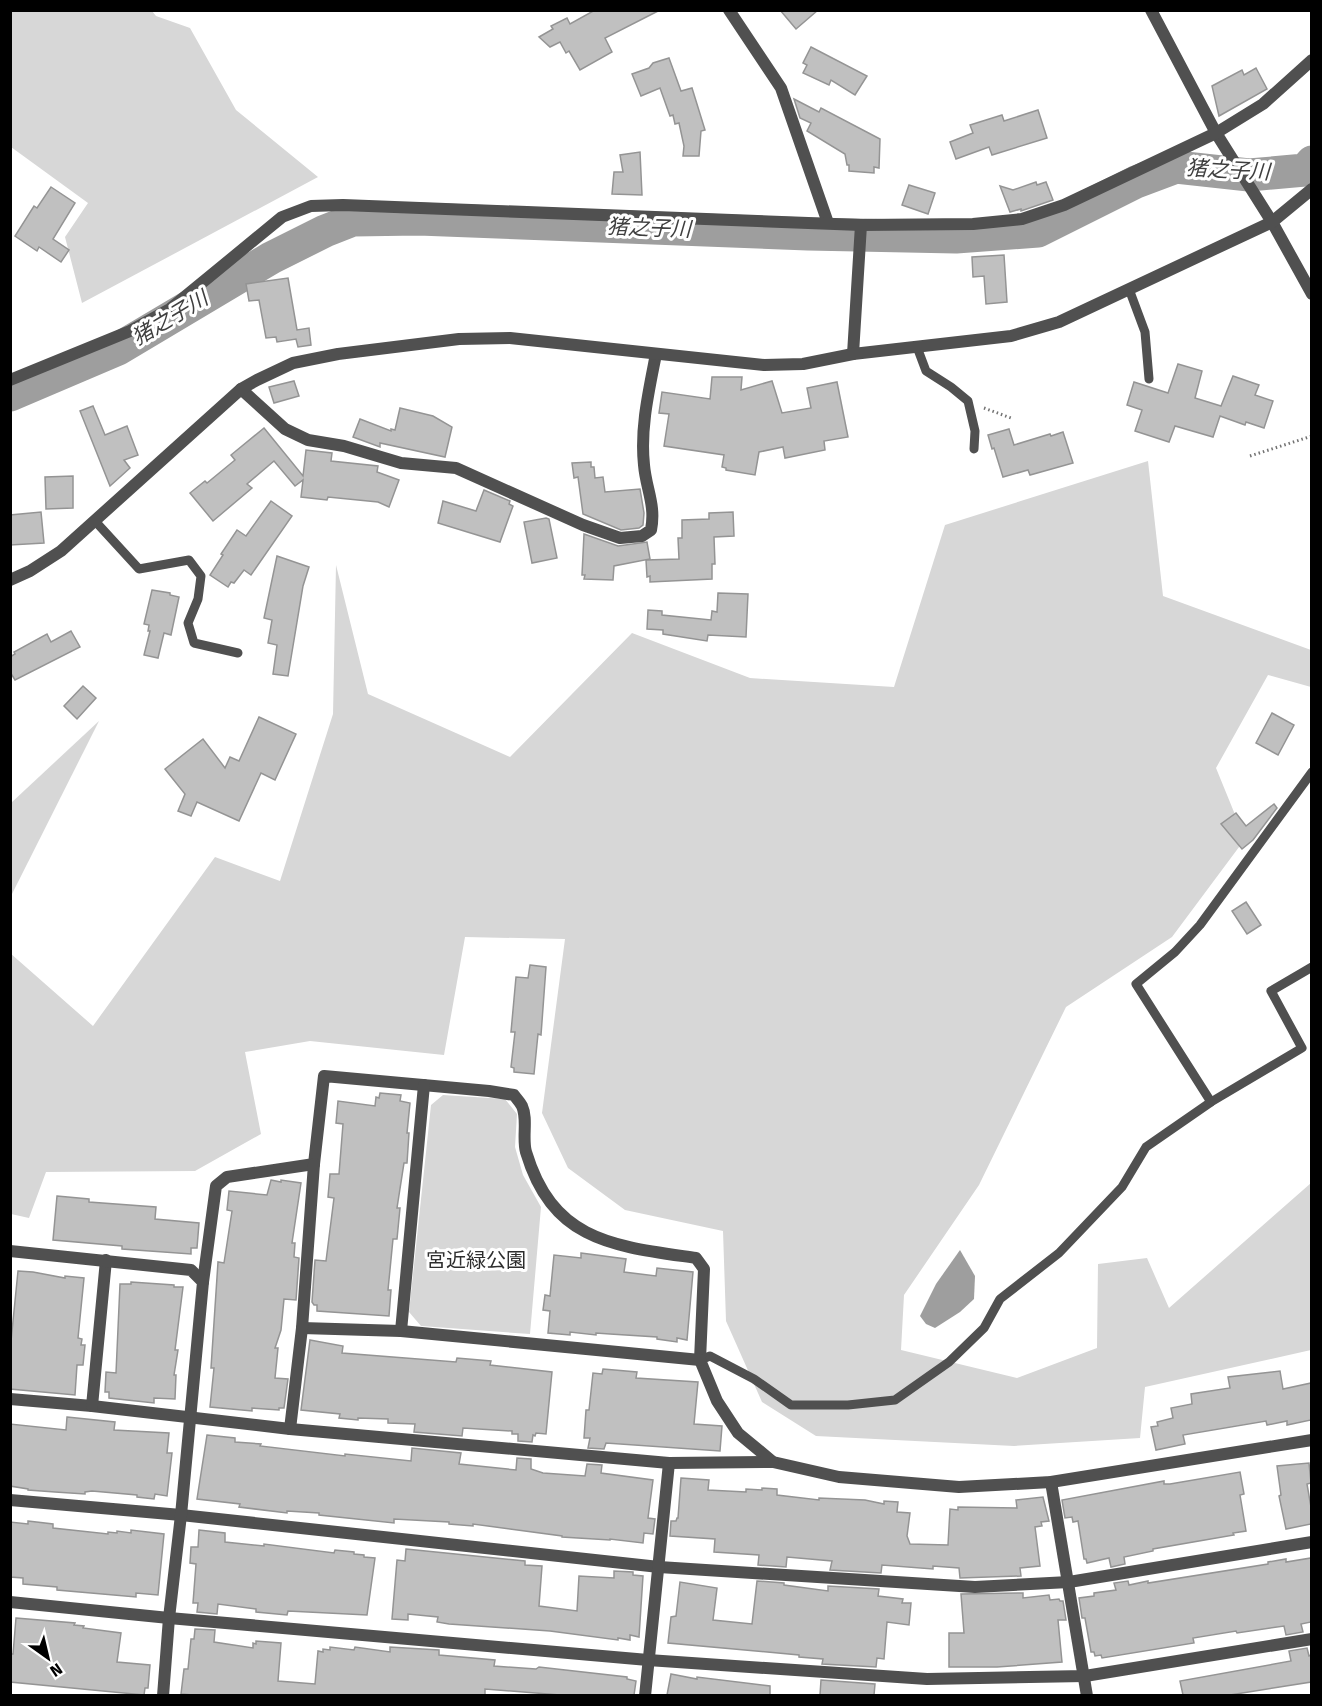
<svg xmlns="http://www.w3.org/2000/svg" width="1322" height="1706" viewBox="0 0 1322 1706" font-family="'Fira Sans','Noto Sans JP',sans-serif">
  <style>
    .green { fill: #d7d7d7 }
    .water { fill: #9e9e9e }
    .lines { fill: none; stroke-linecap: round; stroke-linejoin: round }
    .river { stroke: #9e9e9e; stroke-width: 33 }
    .building { fill: #c0c0c0; stroke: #949494; stroke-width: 1.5 }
    .path { stroke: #727272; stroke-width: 3; stroke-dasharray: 1.5 3; stroke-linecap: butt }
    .service { stroke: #505050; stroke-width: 9 }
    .minor { stroke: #505050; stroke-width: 12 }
    .tertiary { stroke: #505050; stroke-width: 12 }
    .labels { text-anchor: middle; stroke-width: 6; stroke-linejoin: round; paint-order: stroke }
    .park-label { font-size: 20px; fill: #2e2e2e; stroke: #fff }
    .water-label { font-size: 21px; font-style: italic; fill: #3f3f3f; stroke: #fff }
  </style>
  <rect width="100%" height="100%" fill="#fff"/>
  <g class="green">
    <polygon points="11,11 152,11 156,16 190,28 236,110 318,177 82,303 65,237 88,203 11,147"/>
    <polygon points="1148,461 1163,596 1311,650 1311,687 1268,675 1216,768 1245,839 1172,937 1066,1007 979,1185 904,1295 901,1350 1017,1378 1097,1348 1098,1264 1147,1258 1169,1308 1311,1183 1311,1350 1145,1387 1140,1438 1014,1446 816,1436 762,1402 726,1321 723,1231 625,1210 568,1168 542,1113 565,939 465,937 444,1055 310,1041 245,1052 261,1134 195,1171 46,1172 29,1218 11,1214 10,953 93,1026 215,857 280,881 333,714 336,565 368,694 510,757 632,633 750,678 894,687 945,525"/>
    <polygon points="99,721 11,896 11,803"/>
    <polygon points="443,1095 505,1099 517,1114 515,1147 523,1175 541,1207 530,1334 421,1326 409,1312 431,1105"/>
  </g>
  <polygon class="water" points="960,1250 975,1276 974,1299 960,1312 935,1328 926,1324 920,1316 936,1284"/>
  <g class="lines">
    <polyline class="river" points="10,395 118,349 271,258 325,231 353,220 419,219 808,234 956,237 1038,231 1136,182 1176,167 1249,175 1305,170 1312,162"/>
  </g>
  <g class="building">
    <polygon points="595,10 660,10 605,38 612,52 580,70 569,51 566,53 560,42 550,47 539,37 553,29 551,26 567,18 570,24"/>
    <polygon points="780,10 818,10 796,29"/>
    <polygon points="811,47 867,76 855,95 831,80 829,85 803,73 807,65 803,63"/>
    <polygon points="669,58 681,91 692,88 705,130 701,131 699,156 683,156 684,146 679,123 675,124 673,115 670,116 660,88 641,96 632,74 649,68 653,63"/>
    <polygon points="1256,68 1267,89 1219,116 1212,86 1242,70 1244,75"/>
    <polygon points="794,99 819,112 821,108 880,139 879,168 874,167 874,173 849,171 849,165 847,165 845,154 807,131 811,123 800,118"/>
    <polygon points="1038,110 1047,138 992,155 989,147 956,159 950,142 973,133 970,125 1002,115 1004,121"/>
    <polygon points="640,152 642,195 612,194 614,172 623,172 620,155"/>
    <polygon points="1036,182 1037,185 1046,182 1053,200 1021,211 1021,209 1010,212 1000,186 1013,190"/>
    <polygon points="909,185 935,193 928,214 902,205"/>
    <polygon points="51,187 75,203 53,239 69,250 61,262 39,247 37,251 15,236 34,206 37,208"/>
    <polygon points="1004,255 1007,302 986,304 984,276 973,277 972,257"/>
    <polygon points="288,278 297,330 309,328 311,345 298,347 296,339 277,342 276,337 266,338 259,300 249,301 246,284"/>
    <polygon points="1178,364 1202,371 1195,398 1221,406 1233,376 1259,385 1255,395 1273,401 1264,428 1246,422 1245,425 1220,416 1213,437 1175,426 1169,442 1135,431 1142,410 1127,405 1134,382 1168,393"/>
    <polygon points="712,377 742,377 741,390 772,381 782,413 811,408 807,388 837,382 848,437 824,441 825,450 785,458 783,447 759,452 755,475 726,470 726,468 722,467 724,455 664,446 669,414 659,413 662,392 710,399"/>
    <polygon points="294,381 299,396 274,403 269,387"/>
    <polygon points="93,406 105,435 127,426 138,455 124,460 130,468 110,486 80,411"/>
    <polygon points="400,408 433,416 452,427 445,457 380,443 380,447 353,437 360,419 391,431 391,429 395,430"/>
    <polygon points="264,428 303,476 306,450 332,453 331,461 378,466 377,472 399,480 389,507 378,502 328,497 327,500 301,497 303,480 295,486 274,461 247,484 252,488 213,521 190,493 205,481 207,483 235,460 231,455"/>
    <polygon points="1009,429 1014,445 1050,434 1051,436 1063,432 1073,463 1030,475 1028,470 1003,477 994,448 992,449 988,435"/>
    <polygon points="591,462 591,467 594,467 595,478 603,477 605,492 640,489 644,513 643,525 639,528 621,530 583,514 578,477 574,478 572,463"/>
    <polygon points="73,476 73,508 46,509 45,477"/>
    <polygon points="484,490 510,501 509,504 513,506 500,542 438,523 443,501 476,511"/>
    <polygon points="271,501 292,516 251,575 244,570 234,583 231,582 228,587 210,575 223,555 221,554 237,530 246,536"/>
    <polygon points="41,512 44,543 10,545 10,515"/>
    <polygon points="733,512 734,536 714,537 715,564 712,564 712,579 650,582 650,576 647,577 646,560 679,559 678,538 682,538 682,520 709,519 709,513"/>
    <polygon points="546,518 549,519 557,558 532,563 524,522"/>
    <polygon points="584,534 618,546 647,542 650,559 614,566 613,580 584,579 585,575 582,575"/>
    <polygon points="277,556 309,567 303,586 288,676 273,674 277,645 268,643 272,620 264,618"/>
    <polygon points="152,590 170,593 170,595 179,597 171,635 164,633 158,658 144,655 150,631 148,631 149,625 144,624"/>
    <polygon points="718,593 748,594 746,637 708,635 707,641 663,634 663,630 647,629 648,610 662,611 662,615 711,620 712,611 717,612"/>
    <polygon points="71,631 80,647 15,680 10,672 10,657 15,654 14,652 47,634 51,642"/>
    <polygon points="83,686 96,698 77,719 64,706"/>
    <polygon points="1272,713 1294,725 1278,755 1256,743"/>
    <polygon points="259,717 296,734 275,780 261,773 239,821 197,802 191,816 178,811 185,794 165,769 203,739 225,768 230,757 239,761"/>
    <polygon points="1274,804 1277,808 1253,840 1242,849 1221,824 1236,813 1246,826"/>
    <polygon points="1246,902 1261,925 1247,934 1232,911"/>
    <polygon points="530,965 546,967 541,1035 538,1034 534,1074 514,1072 514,1068 511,1067 515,1032 511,1032 516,977 528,978"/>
    <polygon points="380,1093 401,1095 400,1101 410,1103 407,1133 409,1133 407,1163 404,1163 397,1208 400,1208 397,1239 393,1239 388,1290 391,1290 389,1316 317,1311 317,1305 314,1305 312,1302 315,1260 326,1261 334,1198 328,1197 330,1174 339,1174 343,1124 336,1123 338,1101 375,1106 376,1097 379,1098"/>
    <polygon points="271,1180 281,1182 281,1180 301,1183 292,1243 295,1243 294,1257 299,1258 296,1300 284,1299 281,1330 275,1348 278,1348 275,1378 288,1379 284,1408 279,1408 279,1410 252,1408 252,1411 210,1407 214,1368 211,1368 218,1262 224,1263 232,1211 227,1210 229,1191 267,1195"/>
    <polygon points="57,1196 89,1199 89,1202 156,1207 155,1219 199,1223 197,1248 191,1248 191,1254 122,1249 122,1246 53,1240"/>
    <polygon points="581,1253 626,1259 624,1272 656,1276 657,1268 693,1272 687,1340 677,1338 677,1342 657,1339 657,1337 610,1334 596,1333 596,1335 570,1332 570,1335 548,1333 550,1311 543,1310 545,1295 550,1296 554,1255 581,1258"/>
    <polygon points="18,1271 33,1272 65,1278 65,1276 84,1278 78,1338 82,1339 81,1345 85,1345 83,1365 77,1365 75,1395 10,1389 10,1351"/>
    <polygon points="131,1282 174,1285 174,1287 183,1287 175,1350 178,1350 174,1375 176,1375 175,1399 154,1398 154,1403 109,1398 109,1392 105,1392 106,1372 116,1373 120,1284 131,1284"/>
    <polygon points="310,1340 343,1346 342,1353 456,1362 457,1358 491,1361 490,1365 552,1372 546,1434 536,1433 535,1436 533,1435 532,1442 518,1441 518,1434 512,1434 512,1431 463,1428 462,1436 414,1432 415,1424 388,1423 388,1419 358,1418 358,1420 339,1418 340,1414 301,1410"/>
    <polygon points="603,1369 637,1372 636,1378 698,1382 694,1424 722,1426 720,1451 606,1443 604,1449 588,1448 590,1438 584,1438 586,1410 589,1410 593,1373 602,1374"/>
    <polygon points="1280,1371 1283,1389 1311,1383 1311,1420 1287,1425 1287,1421 1267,1425 1266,1421 1183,1435 1185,1444 1156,1450 1151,1427 1158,1426 1157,1422 1173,1418 1171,1408 1192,1404 1191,1394 1230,1388 1228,1377"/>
    <polygon points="67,1417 115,1422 114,1430 169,1433 167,1453 172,1453 167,1496 155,1494 154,1499 137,1497 137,1495 92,1491 85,1492 85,1494 55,1492 28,1490 28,1489 10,1486 10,1424 66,1430"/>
    <polygon points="207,1435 235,1438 235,1442 261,1444 260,1446 345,1456 345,1454 411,1461 412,1448 461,1453 459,1464 516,1470 517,1458 531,1459 531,1469 543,1473 585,1476 587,1464 602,1465 601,1473 653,1480 648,1518 655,1519 653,1534 644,1533 643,1543 610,1539 610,1540 562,1537 562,1536 473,1524 473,1526 449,1524 449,1522 394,1519 394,1523 319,1515 319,1513 287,1511 287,1513 239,1507 240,1504 197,1499"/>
    <polygon points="1309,1463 1311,1483 1307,1484 1311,1507 1311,1524 1286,1529 1279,1496 1281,1495 1277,1466"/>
    <polygon points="1240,1472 1244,1494 1240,1495 1246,1531 1233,1533 1234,1535 1153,1549 1153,1551 1124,1557 1125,1564 1111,1567 1109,1558 1087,1563 1086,1559 1084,1559 1078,1521 1073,1522 1072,1517 1065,1518 1062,1500 1164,1481 1164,1484 1170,1484"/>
    <polygon points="681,1478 709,1480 708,1490 746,1492 746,1489 762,1490 762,1488 777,1489 777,1495 819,1500 819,1498 865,1500 884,1504 884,1501 898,1502 897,1512 910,1513 907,1536 910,1544 948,1545 950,1509 958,1510 958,1507 1017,1508 1016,1500 1043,1497 1049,1521 1041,1522 1042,1526 1035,1527 1040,1566 1020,1568 1021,1576 960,1578 959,1568 933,1566 933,1569 882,1565 881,1573 830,1570 832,1561 787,1557 786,1567 758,1565 759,1555 714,1552 715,1539 670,1536 671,1521 676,1521 677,1518 678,1518"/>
    <polygon points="28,1521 53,1524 53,1528 108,1534 108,1532 117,1533 117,1531 131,1533 131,1530 164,1534 158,1595 136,1593 136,1597 57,1590 57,1587 23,1584 23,1578 10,1577 10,1522 28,1524"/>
    <polygon points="199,1530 225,1533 225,1542 264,1546 264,1544 334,1553 335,1550 354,1552 354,1554 364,1555 364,1557 375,1558 367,1615 288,1611 287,1615 256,1612 256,1609 218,1604 217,1614 197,1612 198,1603 193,1603 196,1564 190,1563 191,1547 198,1547"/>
    <polygon points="406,1549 525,1561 525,1565 542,1566 539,1606 577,1611 579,1576 614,1578 614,1571 633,1572 633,1575 643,1576 639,1637 630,1635 630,1640 618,1638 618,1640 550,1631 449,1624 437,1622 438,1617 408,1614 408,1620 392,1619 397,1560 405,1561"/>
    <polygon points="1311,1558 1311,1622 1301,1624 1303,1632 1286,1635 1284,1626 1237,1633 1236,1631 1193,1638 1194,1643 1102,1658 1101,1655 1095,1656 1094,1652 1091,1652 1085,1618 1082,1618 1079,1598 1094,1596 1094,1593 1116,1590 1114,1583 1128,1581 1129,1585 1148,1581 1148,1583 1268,1564 1268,1562 1286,1559 1286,1562"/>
    <polygon points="757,1581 784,1583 784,1585 828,1591 828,1586 879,1589 878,1596 903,1599 902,1603 911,1603 909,1625 887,1622 884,1659 877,1658 876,1667 822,1664 823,1659 799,1657 799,1655 668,1643 671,1617 676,1616 680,1582 717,1588 713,1620 752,1624"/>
    <polygon points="1023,1593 1023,1598 1049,1595 1050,1600 1059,1599 1060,1601 1063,1601 1066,1620 1058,1620 1062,1662 997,1667 949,1667 949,1633 964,1633 961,1594"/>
    <polygon points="16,1618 75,1623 74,1625 84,1626 83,1628 121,1633 117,1662 150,1665 148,1688 145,1688 144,1695 10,1682 10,1654 13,1654"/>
    <polygon points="195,1629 215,1630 214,1642 253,1648 253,1643 256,1644 256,1641 281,1643 278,1681 315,1684 318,1651 323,1652 323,1649 330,1650 330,1647 354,1650 355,1647 390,1652 390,1647 439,1650 439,1655 495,1660 494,1666 536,1669 539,1667 627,1677 627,1679 636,1681 634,1695 560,1695 485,1689 485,1695 193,1695 181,1694 184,1669 188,1669 191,1639 194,1639"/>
    <polygon points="1307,1648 1309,1656 1311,1655 1311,1682 1230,1695 1183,1695 1180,1681 1291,1661 1289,1651"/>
    <polygon points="671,1674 697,1679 697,1677 770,1686 770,1695 667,1695"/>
    <polygon points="821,1680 875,1684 874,1695 820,1695"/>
  </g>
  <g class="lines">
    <g class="path">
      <polyline points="984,408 1011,418"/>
      <polyline points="1250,456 1312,436"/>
    </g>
    <g class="service">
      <polyline points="1129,289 1145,332 1149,379"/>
      <polyline points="917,347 926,371 951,387 968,401 975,431 974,449"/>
      <polyline points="95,521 139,569 189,560 201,576 198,599 188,623 194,643 238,653"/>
      <polyline points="1211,1102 1136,984 1175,952 1200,925 1312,772"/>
      <polyline points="700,1360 710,1356 754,1379 791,1405 848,1405 895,1400 949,1362 984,1328 1000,1299 1059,1253 1122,1187 1146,1147 1211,1102 1302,1048 1271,991 1312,967"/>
    </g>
    <g class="minor">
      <polyline points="729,10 781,88 828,223"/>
      <polyline points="1151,10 1216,133 1272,222 1312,294"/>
      <polyline points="853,354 861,225"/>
      <polyline points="10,380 130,331 170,309 282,217 311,206 343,205 861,225 973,224 1022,219 1064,205 1216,133 1263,104 1312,60"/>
      <path d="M241,389L285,429L308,440L344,446L401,463L456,468L583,525L620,538L642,536L651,530C656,505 646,489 644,465C640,428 649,390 656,354"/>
      <path d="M203,1282L216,1186L227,1177L314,1164L324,1076L489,1091L514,1095C516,1098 520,1102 522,1106C528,1119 522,1138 526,1152C553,1242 614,1246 696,1258L704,1269L700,1360L717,1401L738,1433L773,1462L839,1477L959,1487L1051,1482L1312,1440"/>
      <polyline points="302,1328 401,1331 700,1360"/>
      <polyline points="401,1331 424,1085"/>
      <polyline points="10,1399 92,1406 290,1429 669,1463 773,1462"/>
      <polyline points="92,1406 106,1260"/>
      <polyline points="290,1429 302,1328 314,1164"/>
      <polyline points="1051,1482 1087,1696"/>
      <polyline points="10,1500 181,1515 659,1567 975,1587 1069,1582 1312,1542"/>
      <polyline points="10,1602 169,1618 648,1660 927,1679 1085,1676 1312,1639"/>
      <polyline points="645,1696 669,1463"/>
    </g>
    <g class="tertiary">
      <polyline points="10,580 30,571 61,551 241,389 257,380 293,363 338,354 459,339 510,338 764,365 803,364 853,354 1011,336 1059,322 1272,222 1312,189"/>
      <polyline points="10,1251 191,1270 203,1282 181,1515 169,1618 163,1696"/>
    </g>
  </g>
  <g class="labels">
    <g class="park-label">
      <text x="476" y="1267">宮近緑公園</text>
    </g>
    <g class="water-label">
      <text transform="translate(1228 170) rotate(3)" y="7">猪之子川</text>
      <text transform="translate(649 228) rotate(2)" y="7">猪之子川</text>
      <text transform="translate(170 318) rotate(-31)" y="7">猪之子川</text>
    </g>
  </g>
  <rect width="1322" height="1706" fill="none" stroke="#000000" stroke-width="24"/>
  <g transform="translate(48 1658) rotate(146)" stroke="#ffffff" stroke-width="4.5" paint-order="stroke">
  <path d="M0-4.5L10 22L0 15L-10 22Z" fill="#000000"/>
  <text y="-9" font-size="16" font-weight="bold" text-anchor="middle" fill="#000000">N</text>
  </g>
</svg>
